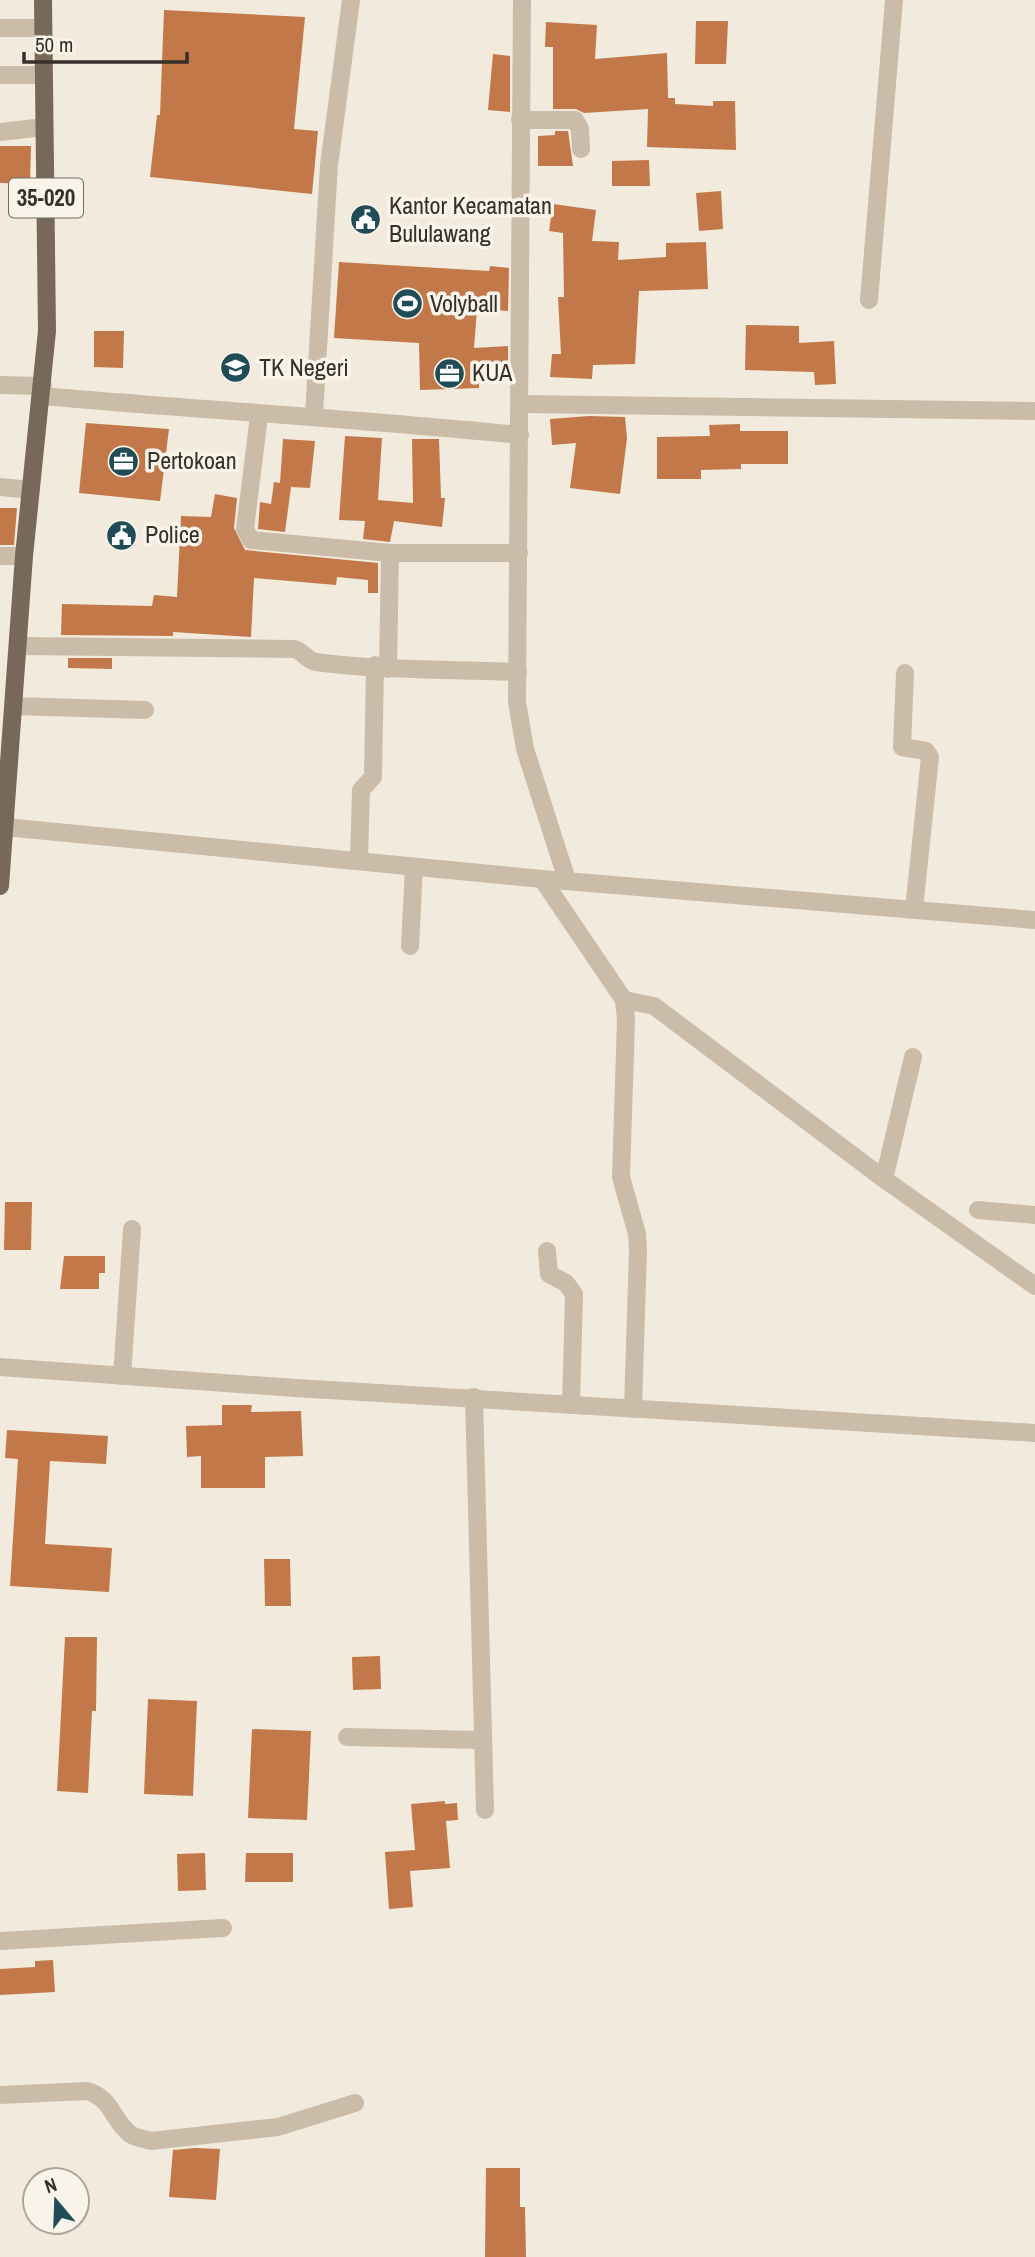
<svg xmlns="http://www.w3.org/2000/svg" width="1035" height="2257" viewBox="0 0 1035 2257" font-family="'Archivo Narrow',sans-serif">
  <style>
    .building { fill: #c37849 }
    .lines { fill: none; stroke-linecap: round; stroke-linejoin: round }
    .street { stroke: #cabca9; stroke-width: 18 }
    .primary { stroke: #78685a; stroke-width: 18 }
    .labels { text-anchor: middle; stroke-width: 7; stroke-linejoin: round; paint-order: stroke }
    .shield { fill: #f9f4e9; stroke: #716a63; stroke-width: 2 }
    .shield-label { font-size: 23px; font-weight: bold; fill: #372f29 }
    .poi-label { font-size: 24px; fill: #372f29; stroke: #f9f4e9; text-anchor: start }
  </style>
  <rect width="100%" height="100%" fill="#f2ebdd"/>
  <g class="building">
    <polygon points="164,10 305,17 294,129 318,131 312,194 150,177 157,115 160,115"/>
    <polygon points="696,21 728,21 726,64 695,64"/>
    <polygon points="546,22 597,25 595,59 667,53 668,98 675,98 675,104 713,106 713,101 735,101 736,150 647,147 648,109 584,113 576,109 553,109 553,47 545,47"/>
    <polygon points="493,54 510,56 510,112 488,110"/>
    <polygon points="555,131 568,131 573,166 538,166 538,136 555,135"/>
    <polygon points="0,146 31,146 30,184 0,183"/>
    <polygon points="649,160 650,186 612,186 612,161"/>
    <polygon points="721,191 723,229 699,231 696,193"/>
    <polygon points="553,204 596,210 592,241 619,242 618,260 666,257 666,243 706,242 708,289 639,291 635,364 593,365 592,379 550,377 552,354 561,354 558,297 564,297 563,233 549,231"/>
    <polygon points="339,262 489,271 490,266 509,268 508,311 477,309 474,348 508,346 508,380 479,381 479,388 420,390 419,343 334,338"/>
    <polygon points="746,325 799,326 799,343 834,341 836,384 815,385 814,372 745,370"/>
    <polygon points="94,331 124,331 123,368 94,367"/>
    <polygon points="589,416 625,417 627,438 620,494 570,488 576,443 552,445 550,419"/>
    <polygon points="86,423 169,429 160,501 79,493"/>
    <polygon points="740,424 740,431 788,431 788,464 741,464 741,469 701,470 701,479 657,479 657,437 710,436 709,425"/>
    <polygon points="345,436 382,438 378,500 413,503 412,439 439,439 441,498 445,498 442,527 394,521 390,542 363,539 365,521 339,520"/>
    <polygon points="283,439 315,441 310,488 291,487 285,532 258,529 260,502 271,504 274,482 280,483"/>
    <polygon points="215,494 237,498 234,528 245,550 378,563 378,593 368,593 368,580 337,577 336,585 254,578 251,637 173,632 173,636 61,635 62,604 152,606 154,595 177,597 181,516 211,517"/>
    <polygon points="0,508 17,508 14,545 0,545"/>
    <polygon points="68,658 112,658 112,669 68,668"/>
    <polygon points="5,1202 32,1202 31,1250 4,1250"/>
    <polygon points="64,1256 105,1256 105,1273 99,1273 99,1289 60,1289"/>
    <polygon points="222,1405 252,1405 251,1412 301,1411 303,1456 265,1457 265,1488 201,1488 201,1456 187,1457 186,1426 222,1425"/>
    <polygon points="7,1430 108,1436 106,1464 50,1461 45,1544 112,1548 109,1592 10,1586 18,1459 5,1458"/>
    <polygon points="264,1559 290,1559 291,1606 265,1606"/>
    <polygon points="65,1637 97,1637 96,1711 92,1711 88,1793 57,1791"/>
    <polygon points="380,1656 381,1689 353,1690 352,1657"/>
    <polygon points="148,1699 197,1701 193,1796 144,1794"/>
    <polygon points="252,1729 311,1731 307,1820 248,1818"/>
    <polygon points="445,1801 445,1804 457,1803 458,1820 446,1821 450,1868 410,1871 413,1907 389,1909 385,1852 415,1850 411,1804"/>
    <polygon points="205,1853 206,1890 178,1891 177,1854"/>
    <polygon points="246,1853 293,1853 293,1882 245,1882"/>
    <polygon points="53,1960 55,1992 0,1995 0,1969 35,1967 35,1961"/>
    <polygon points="195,2148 220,2149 216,2200 169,2197 173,2150"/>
    <polygon points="486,2168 520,2168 520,2207 525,2207 526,2257 485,2257"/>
  </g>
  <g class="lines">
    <g class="street">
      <polyline points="522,0 517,702 525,749 567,880"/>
      <polyline points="0,28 43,28"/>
      <polyline points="0,75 44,75"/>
      <polyline points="520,120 575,120 580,129 581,149"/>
      <polyline points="0,132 44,127"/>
      <polyline points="869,300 894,0"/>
      <polyline points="0,385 43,386"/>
      <path d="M42,396C201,410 361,419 520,435"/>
      <polyline points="521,404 1035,411"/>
      <polyline points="314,415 329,165 351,0"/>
      <polyline points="259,416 245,529 251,540 390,553 519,553"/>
      <polyline points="0,487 31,490"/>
      <polyline points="0,556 24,556"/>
      <path d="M19,646L294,649C303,651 306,660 316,662C383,671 451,669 518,672"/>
      <polyline points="388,669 390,553"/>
      <polyline points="905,673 902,747 926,751 930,757 914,909"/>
      <polyline points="14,706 145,710"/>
      <polyline points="5,827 542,879 1035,920"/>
      <polyline points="359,860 361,790 373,777 375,665"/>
      <polyline points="542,879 624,1000 626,1020 621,1177 637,1234 638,1251 633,1409"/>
      <polyline points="410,946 414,867"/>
      <polyline points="624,1000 654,1006 884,1179 1035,1286"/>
      <polyline points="884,1179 913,1057"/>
      <polyline points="978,1210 1035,1215"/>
      <polyline points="547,1251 549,1274 566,1283 574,1294 571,1405"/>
      <polyline points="0,1367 296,1388 1035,1433"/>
      <polyline points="122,1376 132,1229"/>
      <polyline points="474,1397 485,1810"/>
      <polyline points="347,1737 481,1740"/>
      <polyline points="0,1941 223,1928"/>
      <path d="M0,2095L87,2091C112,2098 112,2120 130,2134C136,2138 145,2139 151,2141L278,2127L355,2103"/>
    </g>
    <polyline class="primary" points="0,886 24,556 47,331 43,0"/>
  </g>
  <defs>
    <symbol id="civic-disc" viewBox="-11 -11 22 22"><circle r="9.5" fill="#1f4c57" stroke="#f9f4e9"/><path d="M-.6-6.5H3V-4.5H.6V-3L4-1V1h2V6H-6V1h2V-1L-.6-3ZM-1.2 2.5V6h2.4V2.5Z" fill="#fff"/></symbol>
    <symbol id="stadium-disc" viewBox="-11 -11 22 22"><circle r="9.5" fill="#1f4c57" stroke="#f9f4e9"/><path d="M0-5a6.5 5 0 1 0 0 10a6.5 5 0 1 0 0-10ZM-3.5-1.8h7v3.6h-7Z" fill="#fff"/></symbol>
    <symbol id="school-disc" viewBox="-11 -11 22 22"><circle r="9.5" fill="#1f4c57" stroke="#f9f4e9"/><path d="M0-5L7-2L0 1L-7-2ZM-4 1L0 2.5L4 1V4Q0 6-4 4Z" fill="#fff"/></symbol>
    <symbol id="office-disc" viewBox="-11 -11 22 22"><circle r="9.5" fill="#1f4c57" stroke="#f9f4e9"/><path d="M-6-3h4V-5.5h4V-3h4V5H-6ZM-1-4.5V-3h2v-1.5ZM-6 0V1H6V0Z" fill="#fff"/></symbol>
  </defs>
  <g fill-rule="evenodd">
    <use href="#civic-disc" x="348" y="202" width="35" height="35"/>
    <use href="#stadium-disc" x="390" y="286" width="35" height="35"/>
    <use href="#school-disc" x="218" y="350" width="35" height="35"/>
    <use href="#office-disc" x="432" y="356" width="35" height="35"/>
    <use href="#office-disc" x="106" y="444" width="35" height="35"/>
    <use href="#civic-disc" x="104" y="518" width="35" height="35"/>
  </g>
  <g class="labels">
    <rect class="shield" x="9" y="178.5" width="74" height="39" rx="5"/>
    <g class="shield-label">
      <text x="46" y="206">35-020</text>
    </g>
    <g class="poi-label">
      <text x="389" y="214">Kantor Kecamatan<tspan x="389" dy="28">Bululawang</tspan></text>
      <text x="430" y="312">Volyball</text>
      <text x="259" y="376">TK Negeri</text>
      <text x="472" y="381">KUA</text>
      <text x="147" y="469">Pertokoan</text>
      <text x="145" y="543">Police</text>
    </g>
  </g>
  <g transform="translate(56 2201) rotate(341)"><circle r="33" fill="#f9f4e9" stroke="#aba59c" stroke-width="2"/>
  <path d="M0-5L12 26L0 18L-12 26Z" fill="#1f4c57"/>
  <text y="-10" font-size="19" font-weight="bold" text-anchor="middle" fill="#372f29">N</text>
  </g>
  <path d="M24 52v10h163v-10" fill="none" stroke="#372f29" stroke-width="3.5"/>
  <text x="35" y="52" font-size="21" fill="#372f29" stroke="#f9f4e9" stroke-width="5" paint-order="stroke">50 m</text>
</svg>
